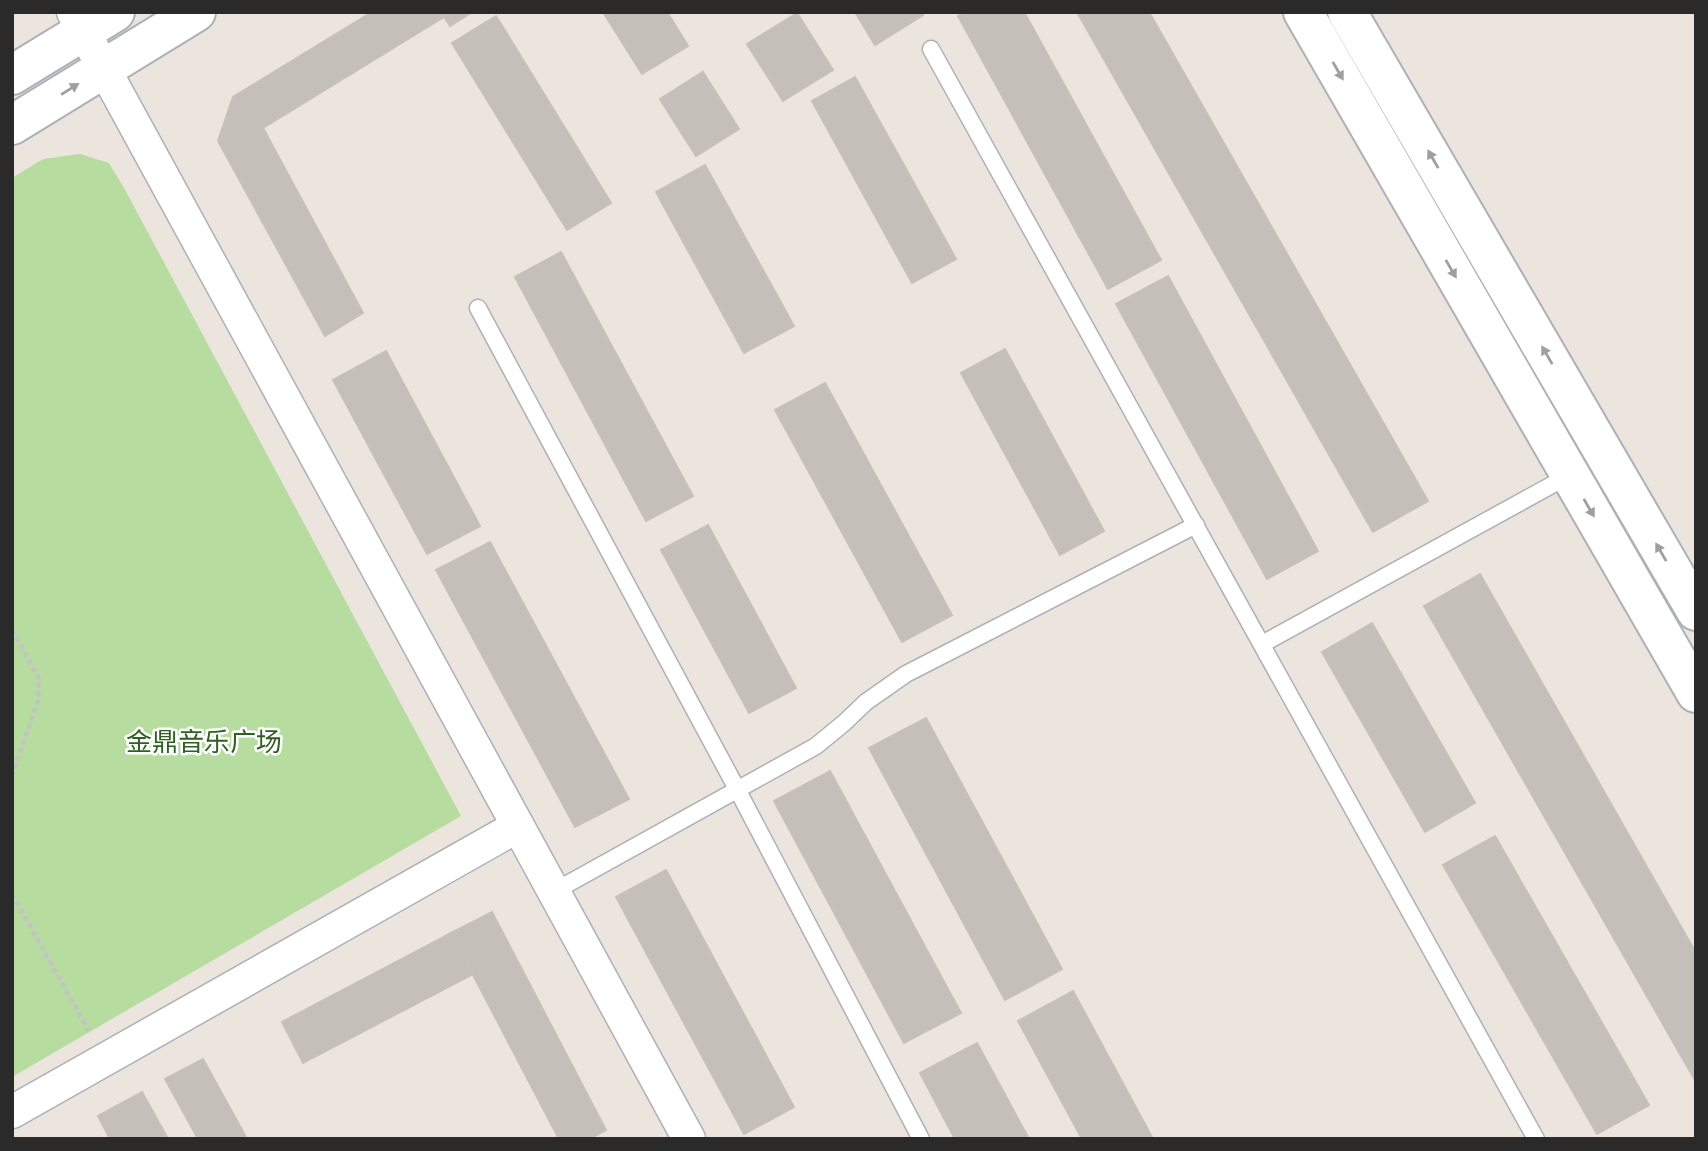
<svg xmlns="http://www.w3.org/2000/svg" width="1708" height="1151" viewBox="0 0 1708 1151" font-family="Figtree,'Noto Sans SC',sans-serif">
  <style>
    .green { fill: #b6dca0 }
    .building { fill: #c4bfb9; stroke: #c6c1b8; stroke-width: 2 }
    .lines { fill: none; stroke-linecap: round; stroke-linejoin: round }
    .service-casing { stroke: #aeb0b9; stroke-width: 19 }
    .minor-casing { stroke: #aeb0b9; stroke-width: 35 }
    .tertiary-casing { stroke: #aeb0b9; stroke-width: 42 }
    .secondary-casing { stroke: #aeb0b9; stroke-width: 42 }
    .path { stroke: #c3c3c3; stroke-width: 4.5; stroke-dasharray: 5 3.5; stroke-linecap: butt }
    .service { stroke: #fff; stroke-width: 16 }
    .minor { stroke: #fff; stroke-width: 32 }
    .tertiary { stroke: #fff; stroke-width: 38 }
    .secondary { stroke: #fff; stroke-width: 38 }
    .oneway { fill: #9f9f9f }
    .labels { text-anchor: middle; stroke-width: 5; stroke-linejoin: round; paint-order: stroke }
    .park-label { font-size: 26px; fill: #306021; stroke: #fff }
  </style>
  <rect width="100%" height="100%" fill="#ebe5de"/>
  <polygon class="green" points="80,154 109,163 124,188 461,816 12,1077 12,178 43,159"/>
  <g class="building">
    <polygon points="372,12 441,12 444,17 263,128 363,313 325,336 218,141 233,97"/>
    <polygon points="441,12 472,12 450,26"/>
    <polygon points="603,12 667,12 688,46 642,74"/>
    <polygon points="855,12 922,12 923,15 875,45"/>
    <polygon points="965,12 1024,12 1161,260 1108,289 958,16"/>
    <polygon points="1077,12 1149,12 1428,501 1373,532"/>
    <polygon points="797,13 833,70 783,101 747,44"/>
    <polygon points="496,16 611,203 567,230 452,43"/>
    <polygon points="703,72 739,129 696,156 660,99"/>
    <polygon points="855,77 956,259 912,283 812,101"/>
    <polygon points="705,165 794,326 744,353 656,192"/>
    <polygon points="561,252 693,496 646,521 515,277"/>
    <polygon points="1168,276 1318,551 1267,579 1116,304"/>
    <polygon points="1005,349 1104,531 1060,555 961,373"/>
    <polygon points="386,351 480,526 427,554 333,380"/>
    <polygon points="825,383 952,615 902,642 775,410"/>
    <polygon points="708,525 796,688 749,713 661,550"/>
    <polygon points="490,542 629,799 575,827 436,570"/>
    <polygon points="1480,574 1696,953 1696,1082 1424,606"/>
    <polygon points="1372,623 1475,803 1425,832 1322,652"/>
    <polygon points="926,718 1062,969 1005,1000 869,748"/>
    <polygon points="830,771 961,1013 904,1043 774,801"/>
    <polygon points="1495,836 1649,1105 1597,1134 1443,865"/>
    <polygon points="666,870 794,1107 744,1134 616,897"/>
    <polygon points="492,912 606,1130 589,1139 559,1139 451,933"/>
    <polygon points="451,933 473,974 303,1063 282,1022"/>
    <polygon points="1073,991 1153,1139 1082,1139 1018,1021"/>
    <polygon points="977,1043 1029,1139 955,1139 920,1073"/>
    <polygon points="203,1059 247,1139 198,1139 165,1079"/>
    <polygon points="142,1092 168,1139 110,1139 98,1116"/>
  </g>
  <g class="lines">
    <defs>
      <g id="service">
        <polyline points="931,49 1536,1139"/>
        <polyline points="478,308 737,789 921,1139"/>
        <polyline points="1262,644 1570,475"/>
        <polyline points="553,892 816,746 844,723 866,702 906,674 1196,525"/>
      </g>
      <g id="minor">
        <polyline points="73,12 689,1139"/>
        <polyline points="12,1112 518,826"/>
      </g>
      <g id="tertiary">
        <polyline points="1303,12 1696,693"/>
        <polyline points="1347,12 1696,611"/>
      </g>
      <g id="secondary">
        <polyline points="12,75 115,12"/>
        <polyline points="12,125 196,12"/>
      </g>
    </defs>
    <use href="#service" class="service-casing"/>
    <use href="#minor" class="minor-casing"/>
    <use href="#tertiary" class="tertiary-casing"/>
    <use href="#secondary" class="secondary-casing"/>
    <g class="path">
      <polyline points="12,630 39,679 38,701 12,775"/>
      <polyline points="12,894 89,1031"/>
    </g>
    <use href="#service" class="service"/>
    <use href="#minor" class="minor"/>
    <use href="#tertiary" class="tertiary"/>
    <use href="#secondary" class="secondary"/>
  </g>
  <defs><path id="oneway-solid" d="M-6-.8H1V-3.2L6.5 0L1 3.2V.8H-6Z" transform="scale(1.75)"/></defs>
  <g class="oneway">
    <use href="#oneway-solid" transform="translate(1338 71) rotate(60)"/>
    <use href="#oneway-solid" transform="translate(70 89) rotate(-32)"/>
    <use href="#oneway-solid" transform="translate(1433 159) rotate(-120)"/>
    <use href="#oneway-solid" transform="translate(1451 269) rotate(60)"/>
    <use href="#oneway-solid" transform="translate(1547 355) rotate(-120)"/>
    <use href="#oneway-solid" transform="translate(1589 508) rotate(60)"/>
    <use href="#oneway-solid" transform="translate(1661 552) rotate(-120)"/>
  </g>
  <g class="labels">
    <g class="park-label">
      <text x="204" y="751">金鼎音乐广场</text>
    </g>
  </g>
  <rect width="1708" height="1151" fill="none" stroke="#2a2a2a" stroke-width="28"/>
</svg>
